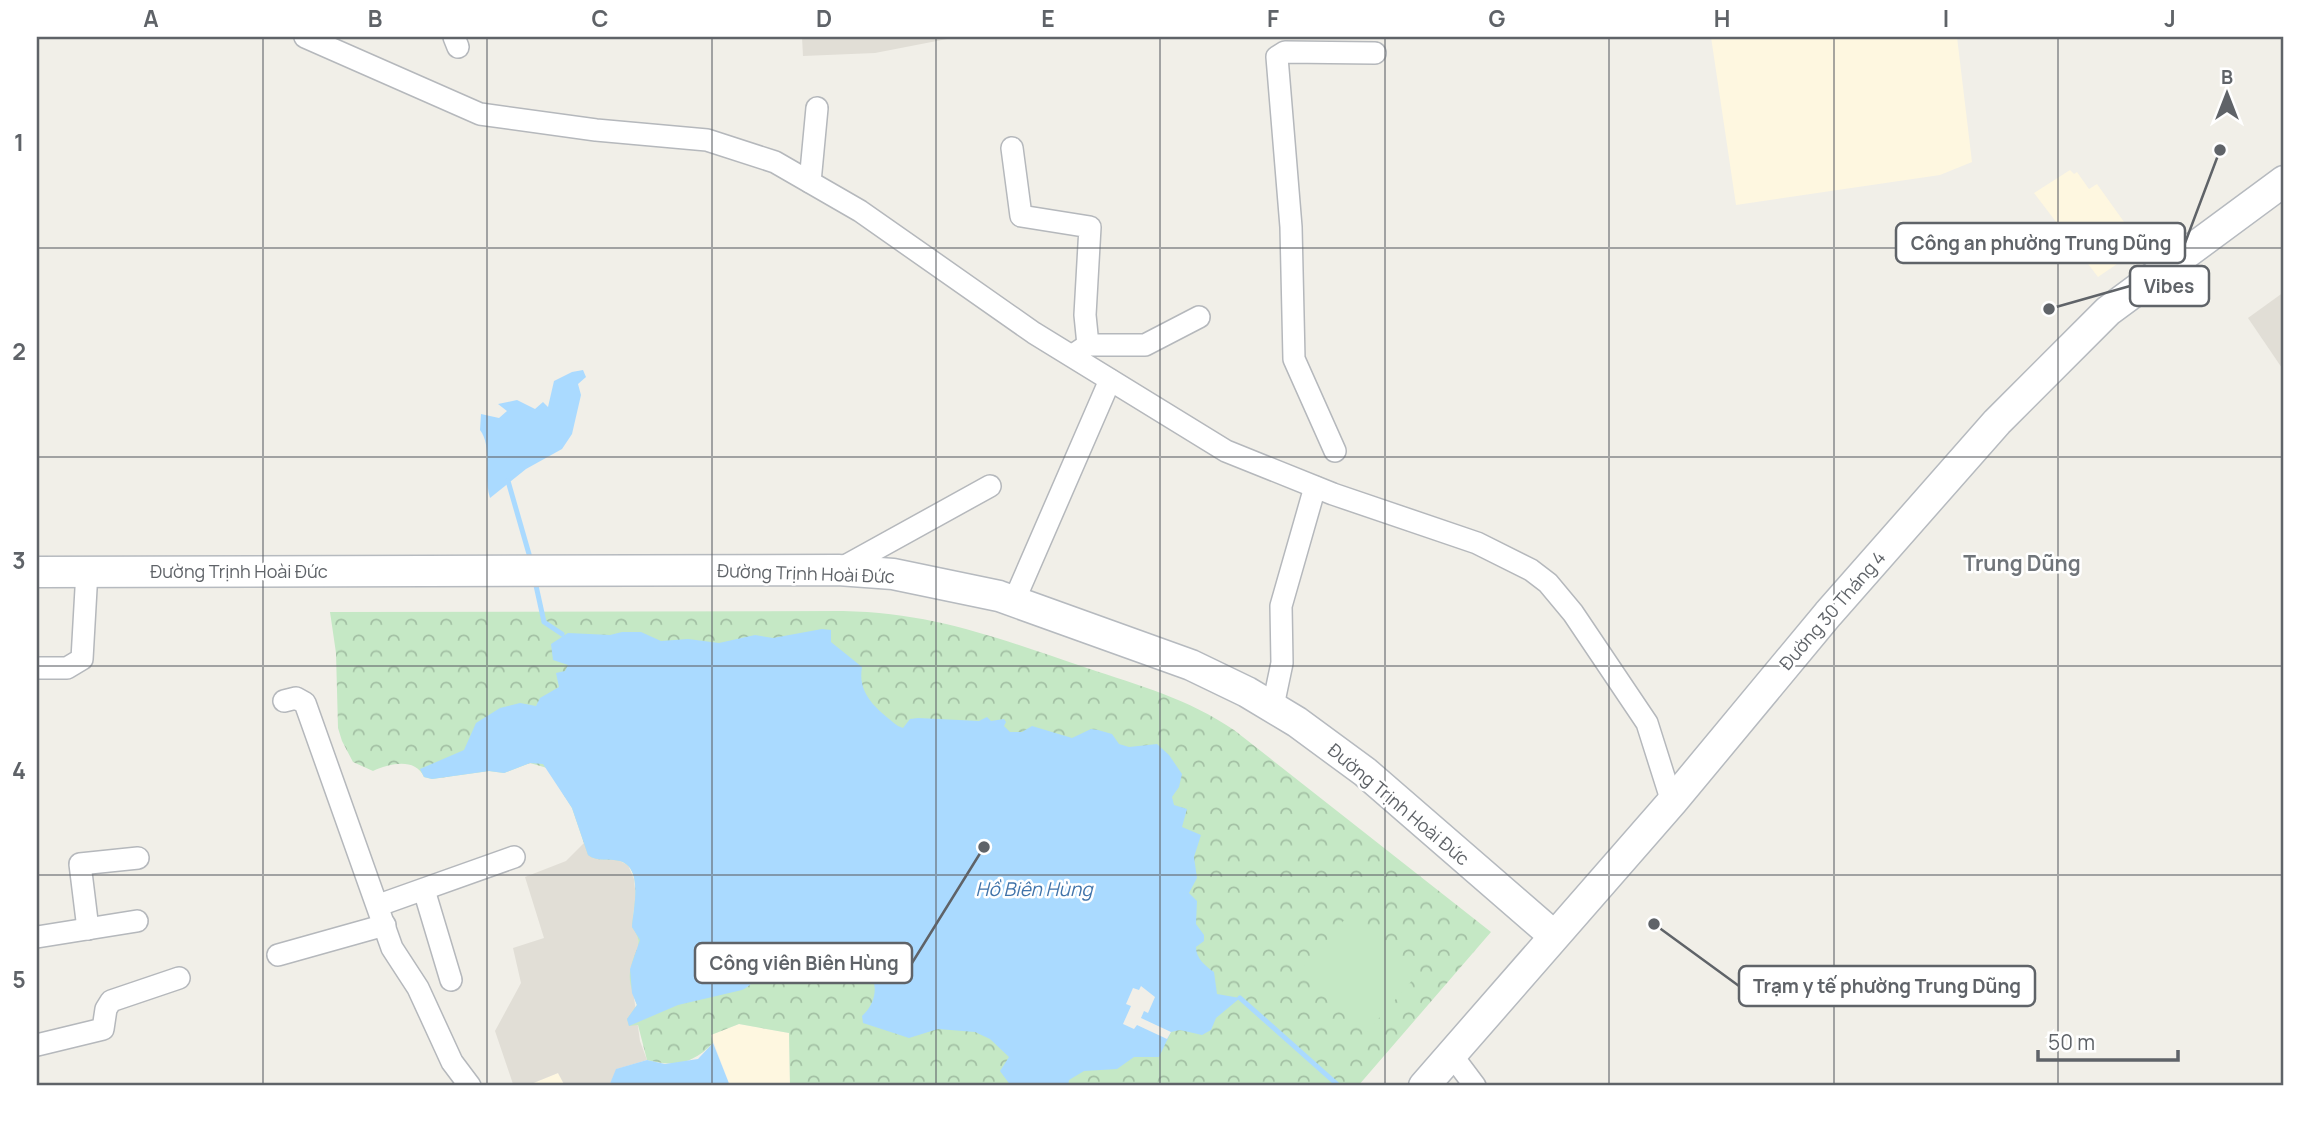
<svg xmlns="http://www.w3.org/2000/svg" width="2321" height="1123" viewBox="0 0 2321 1123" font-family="Manrope,sans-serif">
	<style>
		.commercial { fill: #fef7e0 }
		.education { fill: #e1ded6 }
		.park { fill: url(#park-crowns) }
		.pitch { fill: #c5e8c5 }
		.water { fill: #aadaff }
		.pier { fill: #f1efe8 }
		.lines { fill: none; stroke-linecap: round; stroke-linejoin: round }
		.stream { stroke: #aadaff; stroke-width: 5 }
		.street-casing { stroke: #b5b8bc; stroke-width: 24 }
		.secondary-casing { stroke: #b6babf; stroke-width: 33 }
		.street { stroke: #fff; stroke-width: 21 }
		.secondary { stroke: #fff; stroke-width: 30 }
		.grid { fill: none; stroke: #5f6368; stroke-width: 2; stroke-opacity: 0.55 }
		.labels { text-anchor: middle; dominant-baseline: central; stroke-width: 5; stroke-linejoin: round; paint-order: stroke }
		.street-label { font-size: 18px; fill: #5f6368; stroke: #fff }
		.water-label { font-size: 19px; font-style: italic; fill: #4174aa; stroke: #fff }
		.quarter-label { font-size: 21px; font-weight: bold; fill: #70757a; stroke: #fff }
		.leader { fill: none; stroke: #5f6368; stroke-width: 2.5 }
		.callout-dot { fill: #5f6368; stroke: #fff; stroke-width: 2.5 }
		.callout { fill: #fff; stroke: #5f6368; stroke-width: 2.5 }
		.callout-label { font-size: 19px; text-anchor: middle; font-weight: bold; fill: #5f6368 }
		.neatline { fill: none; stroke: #5f6368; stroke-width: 2.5 }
		.grid-label { font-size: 23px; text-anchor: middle; font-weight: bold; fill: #5f6368 }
	</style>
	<defs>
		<pattern id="park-crowns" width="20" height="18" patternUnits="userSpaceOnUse" patternTransform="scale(1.75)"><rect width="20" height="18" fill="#c5e8c5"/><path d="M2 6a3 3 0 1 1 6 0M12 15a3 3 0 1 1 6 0" fill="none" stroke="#a3c0a4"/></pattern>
	</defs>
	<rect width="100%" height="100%" fill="#f1efe8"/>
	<!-- commercial -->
	<g class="commercial">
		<polygon points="1711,37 1957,37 1972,162 1940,175 1736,205"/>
		<polygon points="2070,170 2074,174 2077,172 2089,189 2097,184 2142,247 2098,277 2034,193"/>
		<polygon points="739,1024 789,1033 790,1086 730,1086 711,1035"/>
		<polygon points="558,1073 565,1086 526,1086"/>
	</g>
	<!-- education -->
	<g class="education">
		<polygon points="802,37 947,37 947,39 875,53 803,56"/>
		<polygon points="2284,292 2284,371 2248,318"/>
		<polygon points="584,843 628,865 634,879 636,900 633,914 640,948 630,969 640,1041 647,1060 617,1069 609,1086 565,1086 558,1073 526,1086 513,1084 495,1031 521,983 513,948 544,938 525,877 566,861"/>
	</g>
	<!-- park -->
	<path class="park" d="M 843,611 C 936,613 1000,639 1087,668 C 1138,685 1189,699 1234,730 L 1491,932 L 1358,1086 L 790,1086 L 789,1033 L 739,1024 L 711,1035 L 713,1043 C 693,1064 675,1067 647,1060 L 638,1025 L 629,1026 L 627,1019 L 637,1005 C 633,993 627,980 631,967 C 635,948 645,945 632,927 C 633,909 644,868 620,861 C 609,858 597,862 588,855 L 572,808 L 547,768 L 530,763 L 504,773 L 489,771 L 432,779 L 424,777 C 415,757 389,764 373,771 L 353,762 L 342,741 L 338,728 L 336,653 L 330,612 Z"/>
	<!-- pitch -->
	<polygon class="pitch" points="1346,918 1415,977 1367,1032 1298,973"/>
	<!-- water -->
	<g class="water">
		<path d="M 583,370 L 586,377 L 578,384 L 581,395 L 572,434 L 562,449 L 526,469 L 490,498 C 483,477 493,447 480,430 L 481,414 L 499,418 L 507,411 L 498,404 L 517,400 L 535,409 L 543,402 L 548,407 L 554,381 L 572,372 Z"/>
		<path d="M 822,629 L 831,630 L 831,642 L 862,667 C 857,695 878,710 898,726 L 903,728 L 910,719 L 918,718 L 979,721 L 987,717 L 991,721 L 1004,719 L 1006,722 L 1004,726 L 1010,732 L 1022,732 L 1032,726 L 1072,738 L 1091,729 L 1098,730 L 1112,734 L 1119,744 L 1129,747 L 1157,744 L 1169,755 L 1182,774 L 1179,787 L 1172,797 L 1174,805 L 1187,809 L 1182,827 L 1201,835 L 1194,857 L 1197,878 L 1189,893 L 1197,901 L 1196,924 L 1204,935 L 1204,941 L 1196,947 C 1196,958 1205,966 1214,972 L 1217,994 L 1240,998 L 1216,1018 L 1211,1030 L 1202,1035 L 1180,1030 L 1171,1032 L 1159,1057 L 1134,1057 L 1117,1069 L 1084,1071 L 1069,1080 L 1068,1086 L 1011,1086 L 1000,1071 L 1009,1057 L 990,1039 L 975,1032 L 938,1029 L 909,1038 L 863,1023 L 862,1016 C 877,1004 882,975 859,968 C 850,965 841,971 832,972 C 813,973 796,961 777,965 C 761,969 756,983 742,990 L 678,1005 L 629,1026 L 627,1019 L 637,1005 L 632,993 L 630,969 L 640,940 L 632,927 C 633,909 644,868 620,861 C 609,858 597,862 588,855 L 572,808 L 543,764 L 530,763 L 504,773 L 489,771 L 432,779 L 424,777 L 420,769 L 464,750 L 476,723 L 500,708 L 520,703 L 536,706 L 540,698 L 559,687 L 556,673 L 565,671 L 568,665 L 553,660 L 551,644 L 568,633 L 610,635 L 622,632 L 641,632 L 661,641 L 688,639 L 719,643 L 755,635 L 773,638 Z"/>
		<polygon points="713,1043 730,1086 609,1086 616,1069 647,1060 665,1064 698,1059"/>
	</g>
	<!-- pier -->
	<polygon class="pier" points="1141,986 1155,997 1148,1013 1144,1011 1141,1018 1171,1032 1167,1039 1137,1025 1134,1029 1123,1024 1131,1006 1126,1004 1133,988 1139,990"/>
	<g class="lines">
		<!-- stream -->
		<g class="stream">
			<polyline points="508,481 531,561"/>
			<polyline points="535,581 544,622 562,634"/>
			<polyline points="1240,998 1339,1086"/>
		</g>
		<!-- street casing -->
		<g class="street-casing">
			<g id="street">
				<polyline points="305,37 480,114 596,130 707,140 775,162 860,211 1034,333 1226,451 1333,494 1477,543 1531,570 1548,583 1573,613 1647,723 1672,802"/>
				<polyline points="454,37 458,47"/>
				<polyline points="1012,148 1021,216 1090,227 1085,315 1088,345"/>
				<polyline points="810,182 817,108"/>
				<polyline points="1076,353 1088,345 1145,345 1199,317"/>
				<polyline points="1335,451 1294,359 1291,227 1277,57 1285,52 1375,53"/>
				<polyline points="838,570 990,486"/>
				<polyline points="1014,601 1110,380"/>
				<polyline points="37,668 67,668 82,659 87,571"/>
				<polyline points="284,701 296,698 305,703 392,948 418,988 452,1062 470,1086"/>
				<polyline points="1273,706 1282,663 1281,606 1315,487"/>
				<polyline points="424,890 451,980"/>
				<polyline points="379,905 514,857"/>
				<polyline points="88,929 80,864 138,858"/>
				<polyline points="37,937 137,921"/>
				<polyline points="278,955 385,925"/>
				<polyline points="37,1045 103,1029 106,1009 111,1001 179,978"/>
				<polyline points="1451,1054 1475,1086"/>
			</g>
		</g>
		<!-- secondary casing -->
		<g class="secondary-casing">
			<g id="secondary">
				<polyline points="37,572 838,570 893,574 999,596 1191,665 1247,692 1297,722 1365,772 1553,935"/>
				<polyline points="1424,1086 1672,802 1828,614 1997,422 2108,311 2284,181"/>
			</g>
		</g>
		<!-- street -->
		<use href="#street" class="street"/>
		<!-- secondary -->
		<use href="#secondary" class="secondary"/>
	</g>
	<!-- grid -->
	<path class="grid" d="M 263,37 L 263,1086M 487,37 L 487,1086M 712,37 L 712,1086M 936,37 L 936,1086M 1160,37 L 1160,1086M 1385,37 L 1385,1086M 1609,37 L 1609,1086M 1834,37 L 1834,1086M 2058,37 L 2058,1086M 37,248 L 2284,248M 37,457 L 2284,457M 37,666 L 2284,666M 37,875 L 2284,875"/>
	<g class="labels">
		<!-- street labels -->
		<g class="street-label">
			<text x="239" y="571">Đường Trịnh Hoài Đức</text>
			<text transform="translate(806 573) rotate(2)">Đường Trịnh Hoài Đức</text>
			<text transform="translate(1832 610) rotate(-49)">Đường 30 Tháng 4</text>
			<text transform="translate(1399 804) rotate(40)">Đường Trịnh Hoài Đức</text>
		</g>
		<!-- water labels -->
		<g class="water-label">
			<text x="1034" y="889">Hồ Biên Hùng</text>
		</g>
		<!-- quarter labels -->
		<g class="quarter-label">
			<text x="2022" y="563">Trung Dũng</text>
		</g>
	</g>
	<!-- callouts -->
	<path class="leader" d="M2220 150L2185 243M2049 309L2130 286M984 847L912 963M1654 924L1739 986"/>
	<g class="callout-dot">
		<circle cx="2220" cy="150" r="7"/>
		<circle cx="2049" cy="309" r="7"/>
		<circle cx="984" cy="847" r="7"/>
		<circle cx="1654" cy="924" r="7"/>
	</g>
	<g class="callout">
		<rect x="1896" y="223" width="289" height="40" rx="7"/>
		<rect x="2130" y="266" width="79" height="40" rx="7"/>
		<rect x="695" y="943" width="217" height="40" rx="7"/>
		<rect x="1739" y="966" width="296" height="40" rx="7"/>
	</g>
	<g class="callout-label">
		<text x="2041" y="250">Công an phường Trung Dũng</text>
		<text x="2169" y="293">Vibes</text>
		<text x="804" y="970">Công viên Biên Hùng</text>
		<text x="1887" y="993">Trạm y tế phường Trung Dũng</text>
	</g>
	<!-- border -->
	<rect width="2321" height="1123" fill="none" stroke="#ffffff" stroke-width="77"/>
	<!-- north arrow -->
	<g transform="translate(2227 94)" stroke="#ffffff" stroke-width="5" paint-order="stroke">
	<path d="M0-5L12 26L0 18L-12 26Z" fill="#5f6368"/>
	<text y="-10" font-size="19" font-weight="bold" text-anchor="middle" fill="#5f6368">B</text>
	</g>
	<!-- scale -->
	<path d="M2038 1050v10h140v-10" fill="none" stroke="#5f6368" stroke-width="3.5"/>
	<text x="2048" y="1050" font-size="21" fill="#5f6368" stroke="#ffffff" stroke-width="5" paint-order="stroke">50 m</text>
	<rect x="38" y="38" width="2244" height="1046" class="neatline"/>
	<g class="grid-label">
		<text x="151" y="27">A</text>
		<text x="375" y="27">B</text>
		<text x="600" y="27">C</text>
		<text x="824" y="27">D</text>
		<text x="1048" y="27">E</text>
		<text x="1273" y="27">F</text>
		<text x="1497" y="27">G</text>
		<text x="1722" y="27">H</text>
		<text x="1946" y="27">I</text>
		<text x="2170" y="27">J</text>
		<text x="19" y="151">1</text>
		<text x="19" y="360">2</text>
		<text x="19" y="569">3</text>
		<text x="19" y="779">4</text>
		<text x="19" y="988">5</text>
	</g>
</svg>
